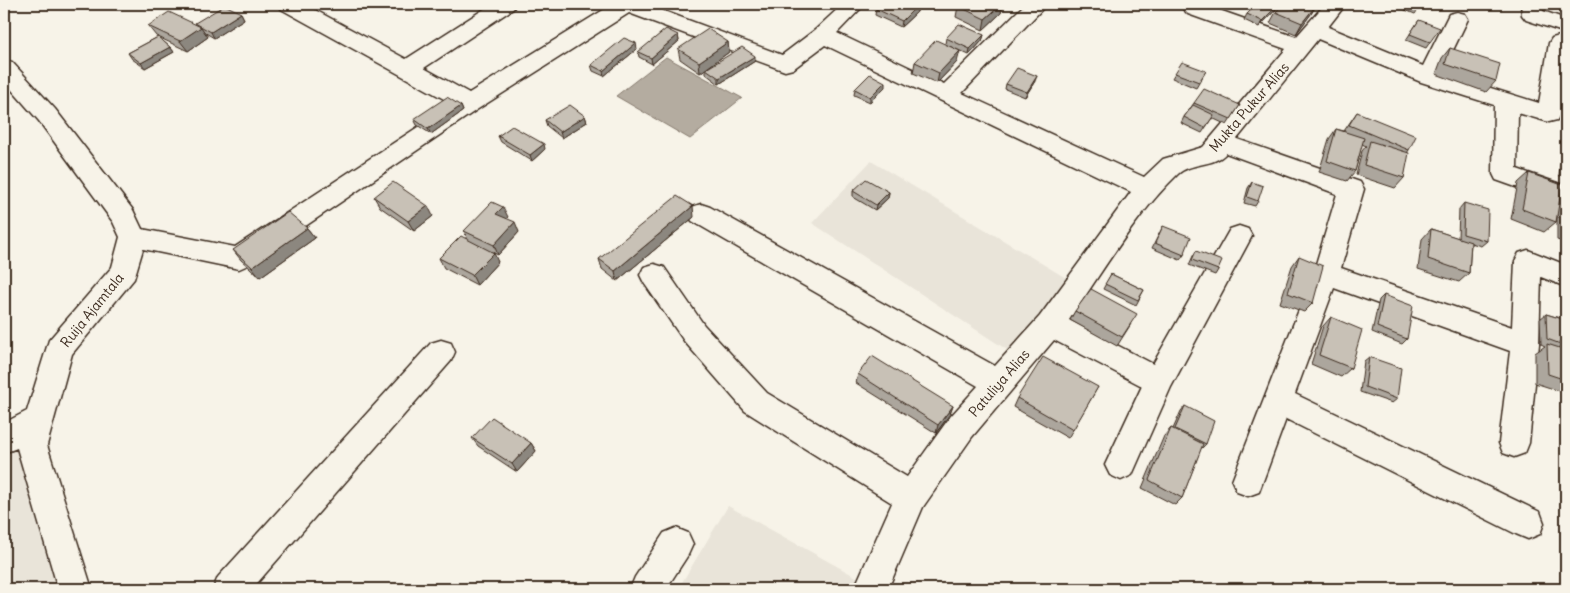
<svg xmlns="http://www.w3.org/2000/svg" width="1570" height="593" viewBox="0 0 1570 593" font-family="Delius,sans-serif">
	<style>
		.built { fill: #e9e4d9 }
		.water { fill: #b4aca0; stroke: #84786c }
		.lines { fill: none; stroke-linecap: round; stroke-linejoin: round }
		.minor-casing { stroke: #3b2a1e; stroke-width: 3 }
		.minor { fill: #f7f3e8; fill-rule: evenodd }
		.wall { fill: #aca69d; stroke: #3b2a1e }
		.shaded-wall { fill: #8c877f; stroke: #3b2a1e }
		.building { fill: #c8c1b6; stroke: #3b2a1e }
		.labels { text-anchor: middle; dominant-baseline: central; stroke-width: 4.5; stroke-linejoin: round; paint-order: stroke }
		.street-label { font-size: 14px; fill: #3b2a1e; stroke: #f7f3e8 }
	</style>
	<rect width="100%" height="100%" fill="#f7f3e8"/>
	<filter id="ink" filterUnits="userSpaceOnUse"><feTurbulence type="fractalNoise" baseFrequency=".02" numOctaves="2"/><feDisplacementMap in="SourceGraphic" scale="10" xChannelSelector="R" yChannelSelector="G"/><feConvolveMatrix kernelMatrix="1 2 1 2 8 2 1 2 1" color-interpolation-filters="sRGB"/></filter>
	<g filter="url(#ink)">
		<!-- built -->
		<g class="built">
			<polygon points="871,161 1071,281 1015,355 812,223"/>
			<polygon points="19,437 69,589 4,589 4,446"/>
			<polygon points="728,506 860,579 855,589 678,589"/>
		</g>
		<!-- water -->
		<polygon class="water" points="666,57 742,98 690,139 616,96"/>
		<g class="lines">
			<!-- minor casing -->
			<g class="minor-casing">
				<g id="minor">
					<path d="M 278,4 L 304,4 L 406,59 L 492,4 L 516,4 L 513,9 L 424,68 L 469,93 L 613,4 L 645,4 L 782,55 L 815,30 L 843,4 L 865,4 L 837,33 L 944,84 L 1025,4 L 1047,4 L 962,93 L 1144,177 L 1163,159 L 1203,147 L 1286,49 L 1188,14 L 1178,4 L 1202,4 L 1296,37 L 1325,4 L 1346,4 L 1328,27 L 1423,66 L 1449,14 L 1457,12 L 1465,14 L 1468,19 L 1442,73 L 1539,103 L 1549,43 L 1552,38 L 1560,36 L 1566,38 C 1566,61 1569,100 1557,120 L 1549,122 L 1518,113 L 1517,169 L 1566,186 L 1566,205 L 1496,180 L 1493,174 L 1494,105 L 1421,82 L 1318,39 L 1237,139 L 1360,182 L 1364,189 L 1341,268 L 1512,327 L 1515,261 L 1519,253 L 1528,250 L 1566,265 L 1566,287 L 1541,277 L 1539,344 L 1529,443 L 1525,453 L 1514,457 L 1503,453 L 1499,443 L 1510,351 L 1334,288 L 1295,394 L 1540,512 L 1544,523 L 1540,534 L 1528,539 L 1516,534 L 1286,419 L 1259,492 L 1248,496 L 1237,492 L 1232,481 L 1313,274 L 1337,194 L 1226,153 C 1214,167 1191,162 1178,174 C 1135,215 1103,271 1069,320 L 1153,364 L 1230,229 L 1239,226 L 1248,229 L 1252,236 L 1171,387 L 1132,475 L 1121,480 L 1110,475 L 1105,465 L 1142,386 L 1054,340 L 972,437 L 923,507 L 888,589 L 854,589 L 892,503 L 745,411 L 684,341 L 644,283 L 640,275 L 644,267 L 654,264 L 664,267 L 704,325 L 767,393 L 907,477 L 950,417 L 978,386 L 692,221 L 688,214 L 692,207 L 701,204 L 710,207 L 995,366 L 1040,316 L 1131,192 L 825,45 L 793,69 L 785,71 L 629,13 L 478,109 L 248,265 L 239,269 L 143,249 L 134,279 L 72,354 L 47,445 L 92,589 L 58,589 L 17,448 L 4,453 L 4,423 L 27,411 L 49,340 L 112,267 L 120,237 L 113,222 L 39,121 L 4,81 L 4,60 L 12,62 L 55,109 L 133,210 L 142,229 L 235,247 L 453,104 L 281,9 Z"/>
					<polygon points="1521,4 1541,4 1543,11 1566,19 1566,33 1526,20 1522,15"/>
					<polygon points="441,340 451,343 455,352 451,361 252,589 213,589 218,577 431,343"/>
					<polygon points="676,528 688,533 693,544 688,555 666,589 630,589 635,577 664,533"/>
				</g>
			</g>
			<!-- minor -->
			<use href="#minor" class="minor"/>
		</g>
		<!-- wall -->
		<g class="wall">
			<polygon points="960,4 1003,4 1001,13 983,30 956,17 958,6"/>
			<polygon points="1281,4 1259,27 1244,20 1247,14"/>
			<polygon points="1317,4 1311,14 1296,34 1270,23 1276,12"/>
			<polygon points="1390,4 1422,4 1415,14"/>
			<polygon points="917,6 917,12 901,27 875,15 876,9"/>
			<polygon points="241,13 244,19 214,38 204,32 208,37 188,51 158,37 170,47 174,52 145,68 132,59 128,53 158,37 156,36 148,26 196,25"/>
			<polygon points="1419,20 1430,42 1426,48 1406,40"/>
			<polygon points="678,35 679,41 652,64 639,57 638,52"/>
			<polygon points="984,35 982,41 969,55 945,44 946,38"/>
			<polygon points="728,42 729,52 700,73 680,59 678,49"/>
			<polygon points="1450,48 1496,81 1486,92 1436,74 1442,58"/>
			<polygon points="637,49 604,76 593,71 591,65"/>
			<polygon points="755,61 719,84 706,74 706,69"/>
			<polygon points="915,62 957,62 937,83 913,73"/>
			<polygon points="1206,71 1196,88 1172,78 1175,73"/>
			<polygon points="1035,81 1025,97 1005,89 1006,84"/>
			<polygon points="885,87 870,102 854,95 855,89"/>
			<polygon points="1566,92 1566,122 1562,121"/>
			<polygon points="1194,103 1240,105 1227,125 1212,118 1202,133 1181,123 1184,117"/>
			<polygon points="461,106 463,111 431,134 417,125 414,119"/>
			<polygon points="1357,112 1409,150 1407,153 1404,178 1395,188 1356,175 1362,151 1366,146 1362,144 1355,171 1347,181 1319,172 1329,139 1336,129 1344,131"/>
			<polygon points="585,116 587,122 562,138 547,126 545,120"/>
			<polygon points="498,136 545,149 532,161 501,142"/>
			<polygon points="1566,143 1566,178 1559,175 1562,148"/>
			<polygon points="1529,173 1560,197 1566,191 1566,243 1557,240 1557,214 1556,222 1544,232 1511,219 1518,183"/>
			<polygon points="1252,182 1258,201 1255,206 1244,203 1248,188"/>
			<polygon points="853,191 889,192 888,198 875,210 853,197"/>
			<polygon points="374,197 433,216 414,231 380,207"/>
			<polygon points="1464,203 1487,241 1481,246 1471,243 1469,273 1459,282 1418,269 1422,239 1431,229 1458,238 1459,209"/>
			<polygon points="508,217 506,218 519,232 498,255 490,251 498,262 477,285 444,268 439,258 468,240 464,231"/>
			<polygon points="694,217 617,281 602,269 599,259"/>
			<polygon points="1163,226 1184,255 1180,260 1152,248"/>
			<polygon points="307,228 315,238 260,277 241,260 233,250"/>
			<polygon points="1196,251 1218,270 1215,275 1189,265 1193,256"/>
			<polygon points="1299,256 1313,303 1304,312 1280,303 1292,266"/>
			<polygon points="1111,274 1144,290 1136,305 1103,289"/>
			<polygon points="1384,295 1407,339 1402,344 1372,332 1379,300"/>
			<polygon points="1075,311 1131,324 1117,346 1070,320"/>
			<polygon points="1546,314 1566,320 1566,393 1535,383 1535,353 1545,346 1541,344 1540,319"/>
			<polygon points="1331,317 1351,368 1341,377 1311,364 1323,326"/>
			<polygon points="1369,357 1397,399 1392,403 1360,392 1364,361"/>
			<polygon points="858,374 953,406 950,414 936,433 856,383"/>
			<polygon points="1098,387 1068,438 1013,407 1017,398"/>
			<polygon points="1185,406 1206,444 1202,448 1201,448 1182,498 1175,505 1142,488 1164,436 1171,428 1173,429 1181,411"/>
			<polygon points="472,438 531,443 536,451 517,472 478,446"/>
		</g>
		<!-- shaded-wall -->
		<g class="shaded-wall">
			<polygon points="1002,4 1003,4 1001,13 983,30 985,19"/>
			<polygon points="1279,4 1281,4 1259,27 1262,21"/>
			<polygon points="1317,4 1311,14 1296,34 1302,23"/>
			<polygon points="917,6 917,12 901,27 902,21"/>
			<polygon points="241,13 244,19 214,38 211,32"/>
			<polygon points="201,27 208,37 188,51 180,41"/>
			<polygon points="678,35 679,41 652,64 651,58"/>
			<polygon points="984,35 982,41 969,55 970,49"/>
			<polygon points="728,42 729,52 700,73 699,62"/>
			<polygon points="636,43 637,49 604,76 603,71"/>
			<polygon points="170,47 174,52 145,68 141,63"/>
			<polygon points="960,51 957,62 937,83 939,73"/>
			<polygon points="755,56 755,61 719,84 719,78"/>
			<polygon points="1037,76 1035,81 1025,97 1027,92"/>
			<polygon points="885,82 885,87 870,102 870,97"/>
			<polygon points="5,95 10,101 4,104 4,96"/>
			<polygon points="461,106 463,111 431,134 428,129"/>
			<polygon points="585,116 587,122 562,138 560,132"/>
			<polygon points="4,143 10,149 4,153"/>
			<polygon points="544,144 545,149 532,161 530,155"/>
			<polygon points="889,192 888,198 875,210 876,205"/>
			<polygon points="428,206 433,216 414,231 408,221"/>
			<polygon points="693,206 694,217 617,281 615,271"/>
			<polygon points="503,207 508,217 501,224 496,214"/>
			<polygon points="515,222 519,232 498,255 494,245"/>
			<polygon points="307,228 315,238 260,277 252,267"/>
			<polygon points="494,253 498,262 477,285 472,275"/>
			<polygon points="953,406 950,414 936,433 938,425"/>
			<polygon points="531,443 536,451 517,472 512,464"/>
		</g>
		<!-- building -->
		<g class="building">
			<polygon points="881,4 913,4 917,6 902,21 876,9"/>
			<polygon points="960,4 1002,4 985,19 958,6"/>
			<polygon points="1257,4 1279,4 1262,21 1247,14"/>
			<polygon points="1283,4 1317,4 1302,23 1276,12"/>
			<polygon points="225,5 241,13 211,32 195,23"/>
			<polygon points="169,12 201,27 180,41 148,26"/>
			<polygon points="1419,20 1440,28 1430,42 1410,34"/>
			<polygon points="959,24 984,35 970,49 946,38"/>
			<polygon points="666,29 678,35 651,58 638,52"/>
			<polygon points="708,29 728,42 699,62 678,49"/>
			<polygon points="158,37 170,47 141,63 128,53"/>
			<polygon points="624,38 636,43 603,71 591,65"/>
			<polygon points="936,40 960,51 939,73 915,62"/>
			<polygon points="742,47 755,56 719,78 706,69"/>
			<polygon points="1450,48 1500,64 1496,81 1445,64"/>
			<polygon points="1182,62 1206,71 1199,82 1175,73"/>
			<polygon points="1017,68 1037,76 1027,92 1006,84"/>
			<polygon points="870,74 885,82 870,97 855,89"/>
			<polygon points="1204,89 1240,105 1231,119 1194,103"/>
			<polygon points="447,97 461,106 428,129 414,119"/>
			<polygon points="570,105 585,116 560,132 545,120"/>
			<polygon points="1193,105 1214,115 1205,128 1184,117"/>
			<polygon points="1357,112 1416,136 1409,150 1349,125"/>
			<polygon points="512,126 544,144 530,155 498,136"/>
			<polygon points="1336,129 1364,138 1355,171 1327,161"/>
			<polygon points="1370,141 1409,153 1404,178 1364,165"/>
			<polygon points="1529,173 1562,185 1556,222 1522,209"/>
			<polygon points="866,179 889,192 876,205 853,191"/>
			<polygon points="393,182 428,206 408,221 374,197"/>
			<polygon points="1252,182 1263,186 1258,201 1247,197"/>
			<polygon points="677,196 693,206 615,271 599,259"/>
			<polygon points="492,202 503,207 496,214 515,222 494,245 464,231"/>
			<polygon points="1464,203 1488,210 1487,241 1463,234"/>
			<polygon points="288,212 307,228 252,267 233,250"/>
			<polygon points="1163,226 1191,237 1184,255 1155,243"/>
			<polygon points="1431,229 1471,242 1469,273 1428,259"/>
			<polygon points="461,236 494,253 472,275 439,258"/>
			<polygon points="1196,251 1222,261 1218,270 1192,260"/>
			<polygon points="1299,256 1323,266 1313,303 1288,293"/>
			<polygon points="1111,274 1144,290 1138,300 1105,284"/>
			<polygon points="1091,289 1137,314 1122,337 1075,311"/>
			<polygon points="1384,295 1413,306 1407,339 1377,327"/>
			<polygon points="1546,314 1566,320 1566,346 1547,339"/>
			<polygon points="1331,317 1362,330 1351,368 1319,355"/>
			<polygon points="1547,344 1566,350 1566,380 1548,374"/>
			<polygon points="872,356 953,406 938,425 858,374"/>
			<polygon points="1043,357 1098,387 1073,430 1017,398"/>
			<polygon points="1369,357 1401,368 1397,399 1365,387"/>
			<polygon points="1185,406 1214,421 1206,444 1175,429"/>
			<polygon points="492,417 531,443 512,464 472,438"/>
			<polygon points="1171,428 1203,444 1182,498 1149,480"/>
		</g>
	</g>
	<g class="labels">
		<!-- street labels -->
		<g class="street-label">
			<text transform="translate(1249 107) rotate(-49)">Mukta Pukur Alias</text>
			<text transform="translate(92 310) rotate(-51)">Ruija Ajamtala</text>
			<text transform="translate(999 383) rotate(-49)">Patuliya Alias</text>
		</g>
	</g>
	<!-- margin -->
	<rect width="1570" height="593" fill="none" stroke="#f7f3e8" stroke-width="20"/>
	<rect x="10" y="10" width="1550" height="573" fill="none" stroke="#3b2a1e" stroke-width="2" filter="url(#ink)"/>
</svg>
